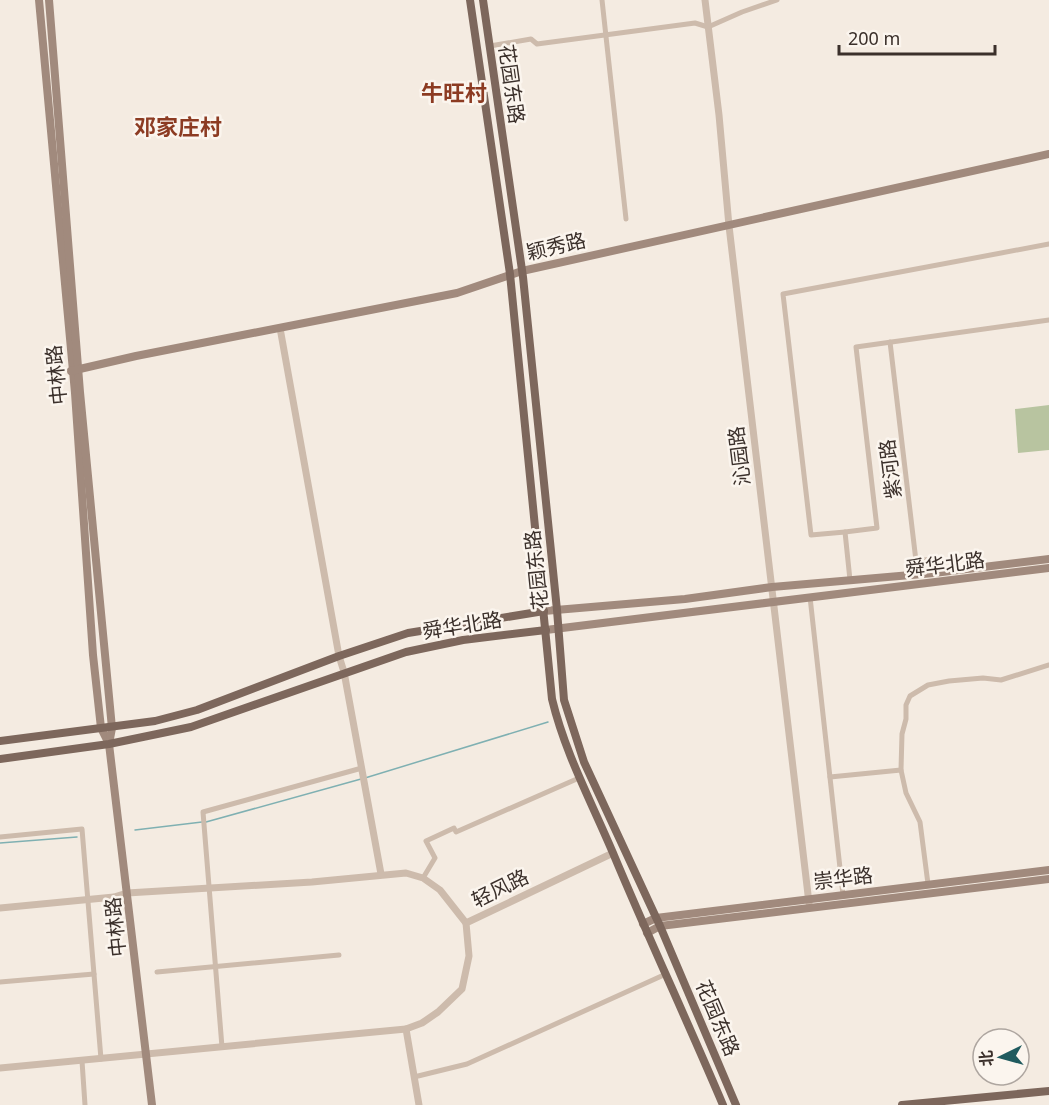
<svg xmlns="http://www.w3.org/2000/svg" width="1049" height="1105" viewBox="0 0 1049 1105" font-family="'Noto Sans','Noto Sans SC',sans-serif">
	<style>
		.green { fill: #b8c4a0 }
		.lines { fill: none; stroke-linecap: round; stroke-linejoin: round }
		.stream { stroke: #7fb0b2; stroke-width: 1.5 }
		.minor { stroke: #cdbbac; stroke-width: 5 }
		.tertiary { stroke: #cdbbac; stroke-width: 7 }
		.secondary { stroke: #a18a7d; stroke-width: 8 }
		.primary { stroke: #7d675c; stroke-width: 8 }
		.labels { text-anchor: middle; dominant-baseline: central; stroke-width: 5; stroke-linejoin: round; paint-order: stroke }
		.street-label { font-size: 20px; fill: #3b302b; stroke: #fbf5ee }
		.quarter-label { font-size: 22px; font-weight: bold; fill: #8c3b22; stroke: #fbf5ee }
	</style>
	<rect width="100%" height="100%" fill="#f4ebe1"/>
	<!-- green -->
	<polygon class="green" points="1049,405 1049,450 1018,453 1015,409"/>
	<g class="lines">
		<!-- stream -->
		<g class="stream">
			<polyline points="365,778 548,722"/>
			<polyline points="206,822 361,779"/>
			<polyline points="135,830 202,822"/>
			<polyline points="0,843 77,837"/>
		</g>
		<!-- minor -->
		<g class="minor">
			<polyline points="602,0 626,219"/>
			<polyline points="490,46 531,39 537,44 695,23 708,27 742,12 777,0"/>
			<polyline points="890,342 916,561 933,559 934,573"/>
			<polyline points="845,532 811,535 783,294 1049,244"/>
			<polyline points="850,580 845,532 877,528 856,347 1049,320"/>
			<polyline points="810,597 843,895"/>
			<polyline points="830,777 901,770"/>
			<polyline points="0,837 82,829 101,1059"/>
			<polyline points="423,878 435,858 426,841 454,828 456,832 579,778"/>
			<polyline points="928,884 920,822 906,793 901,770 902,734 906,719 906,705 910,696 928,685 949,681 983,678 1001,680 1049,665"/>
			<polyline points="157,972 339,955"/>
			<polyline points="0,982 94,974"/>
			<polyline points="222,1047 203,812 362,768"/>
			<polyline points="82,1061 85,1105"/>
			<polyline points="414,1077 467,1064 666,974"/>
		</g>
		<!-- tertiary -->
		<g class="tertiary">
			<polyline points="705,0 719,115 729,226 809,903"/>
			<polyline points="280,328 339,656 344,672 381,874"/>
			<polyline points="0,908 114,897 127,893 312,882 406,873 423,878 440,890 466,923"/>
			<polyline points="0,1068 406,1029"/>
			<polyline points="419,1105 406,1029 422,1023 438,1012 462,989 469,956 466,923 613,853"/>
		</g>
		<!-- secondary -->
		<g class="secondary">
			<polyline points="39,0 75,393 93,655 101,728 109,744"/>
			<polyline points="49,0 80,392 112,728 109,744 152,1105"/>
			<polyline points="71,371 136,356 457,293 522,271 1049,154"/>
			<polyline points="544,611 685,599 772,587 934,573 1049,559"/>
			<polyline points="546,630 1049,568"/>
			<polyline points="643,924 656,918 1049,870"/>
			<polyline points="647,933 660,926 1049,879"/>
		</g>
		<!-- primary -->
		<g class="primary">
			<path d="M 470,0 L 510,274 L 552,699 C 565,753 591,801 613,853 C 648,937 687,1020 723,1105"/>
			<polyline points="483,0 523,277 557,610 564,700 584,762 660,926 736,1105"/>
			<polyline points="0,741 155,721 197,710 339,656 408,633 544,611"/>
			<polyline points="0,759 109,744 191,727 406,652 463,640 546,630"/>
			<polyline points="902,1105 1049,1091"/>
		</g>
	</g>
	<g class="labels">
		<!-- street labels -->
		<g class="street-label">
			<text transform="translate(512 84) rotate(82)">花园东路</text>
			<text transform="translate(556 246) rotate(-13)">颖秀路</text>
			<text transform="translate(56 375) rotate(-96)">中林路</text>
			<text transform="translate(739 456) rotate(-97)">沁园路</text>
			<text transform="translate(890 469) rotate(-97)">紫河路</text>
			<text transform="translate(945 564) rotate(-7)">舜华北路</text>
			<text transform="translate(536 570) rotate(-96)">花园东路</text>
			<text transform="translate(462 625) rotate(-9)">舜华北路</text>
			<text transform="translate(843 878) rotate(-7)">崇华路</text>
			<text transform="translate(500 888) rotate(-26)">轻风路</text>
			<text transform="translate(115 927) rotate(-96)">中林路</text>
			<text transform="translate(718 1018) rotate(67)">花园东路</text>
		</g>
		<!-- quarter labels -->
		<g class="quarter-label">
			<text x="454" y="92">牛旺村</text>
			<text x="178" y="126">邓家庄村</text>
		</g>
	</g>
	<!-- north arrow -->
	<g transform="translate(1001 1057) rotate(265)"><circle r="28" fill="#fbf5ee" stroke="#aea6a0" stroke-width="1.5"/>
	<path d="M0-4.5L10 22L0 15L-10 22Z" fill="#1f5a5e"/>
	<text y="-9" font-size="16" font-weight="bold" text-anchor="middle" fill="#3b302b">北</text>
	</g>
	<!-- scale -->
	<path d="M839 45v9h156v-9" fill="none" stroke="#3b302b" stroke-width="3"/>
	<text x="848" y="45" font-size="18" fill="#3b302b" stroke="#fbf5ee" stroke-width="4.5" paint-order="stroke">200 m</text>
</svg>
